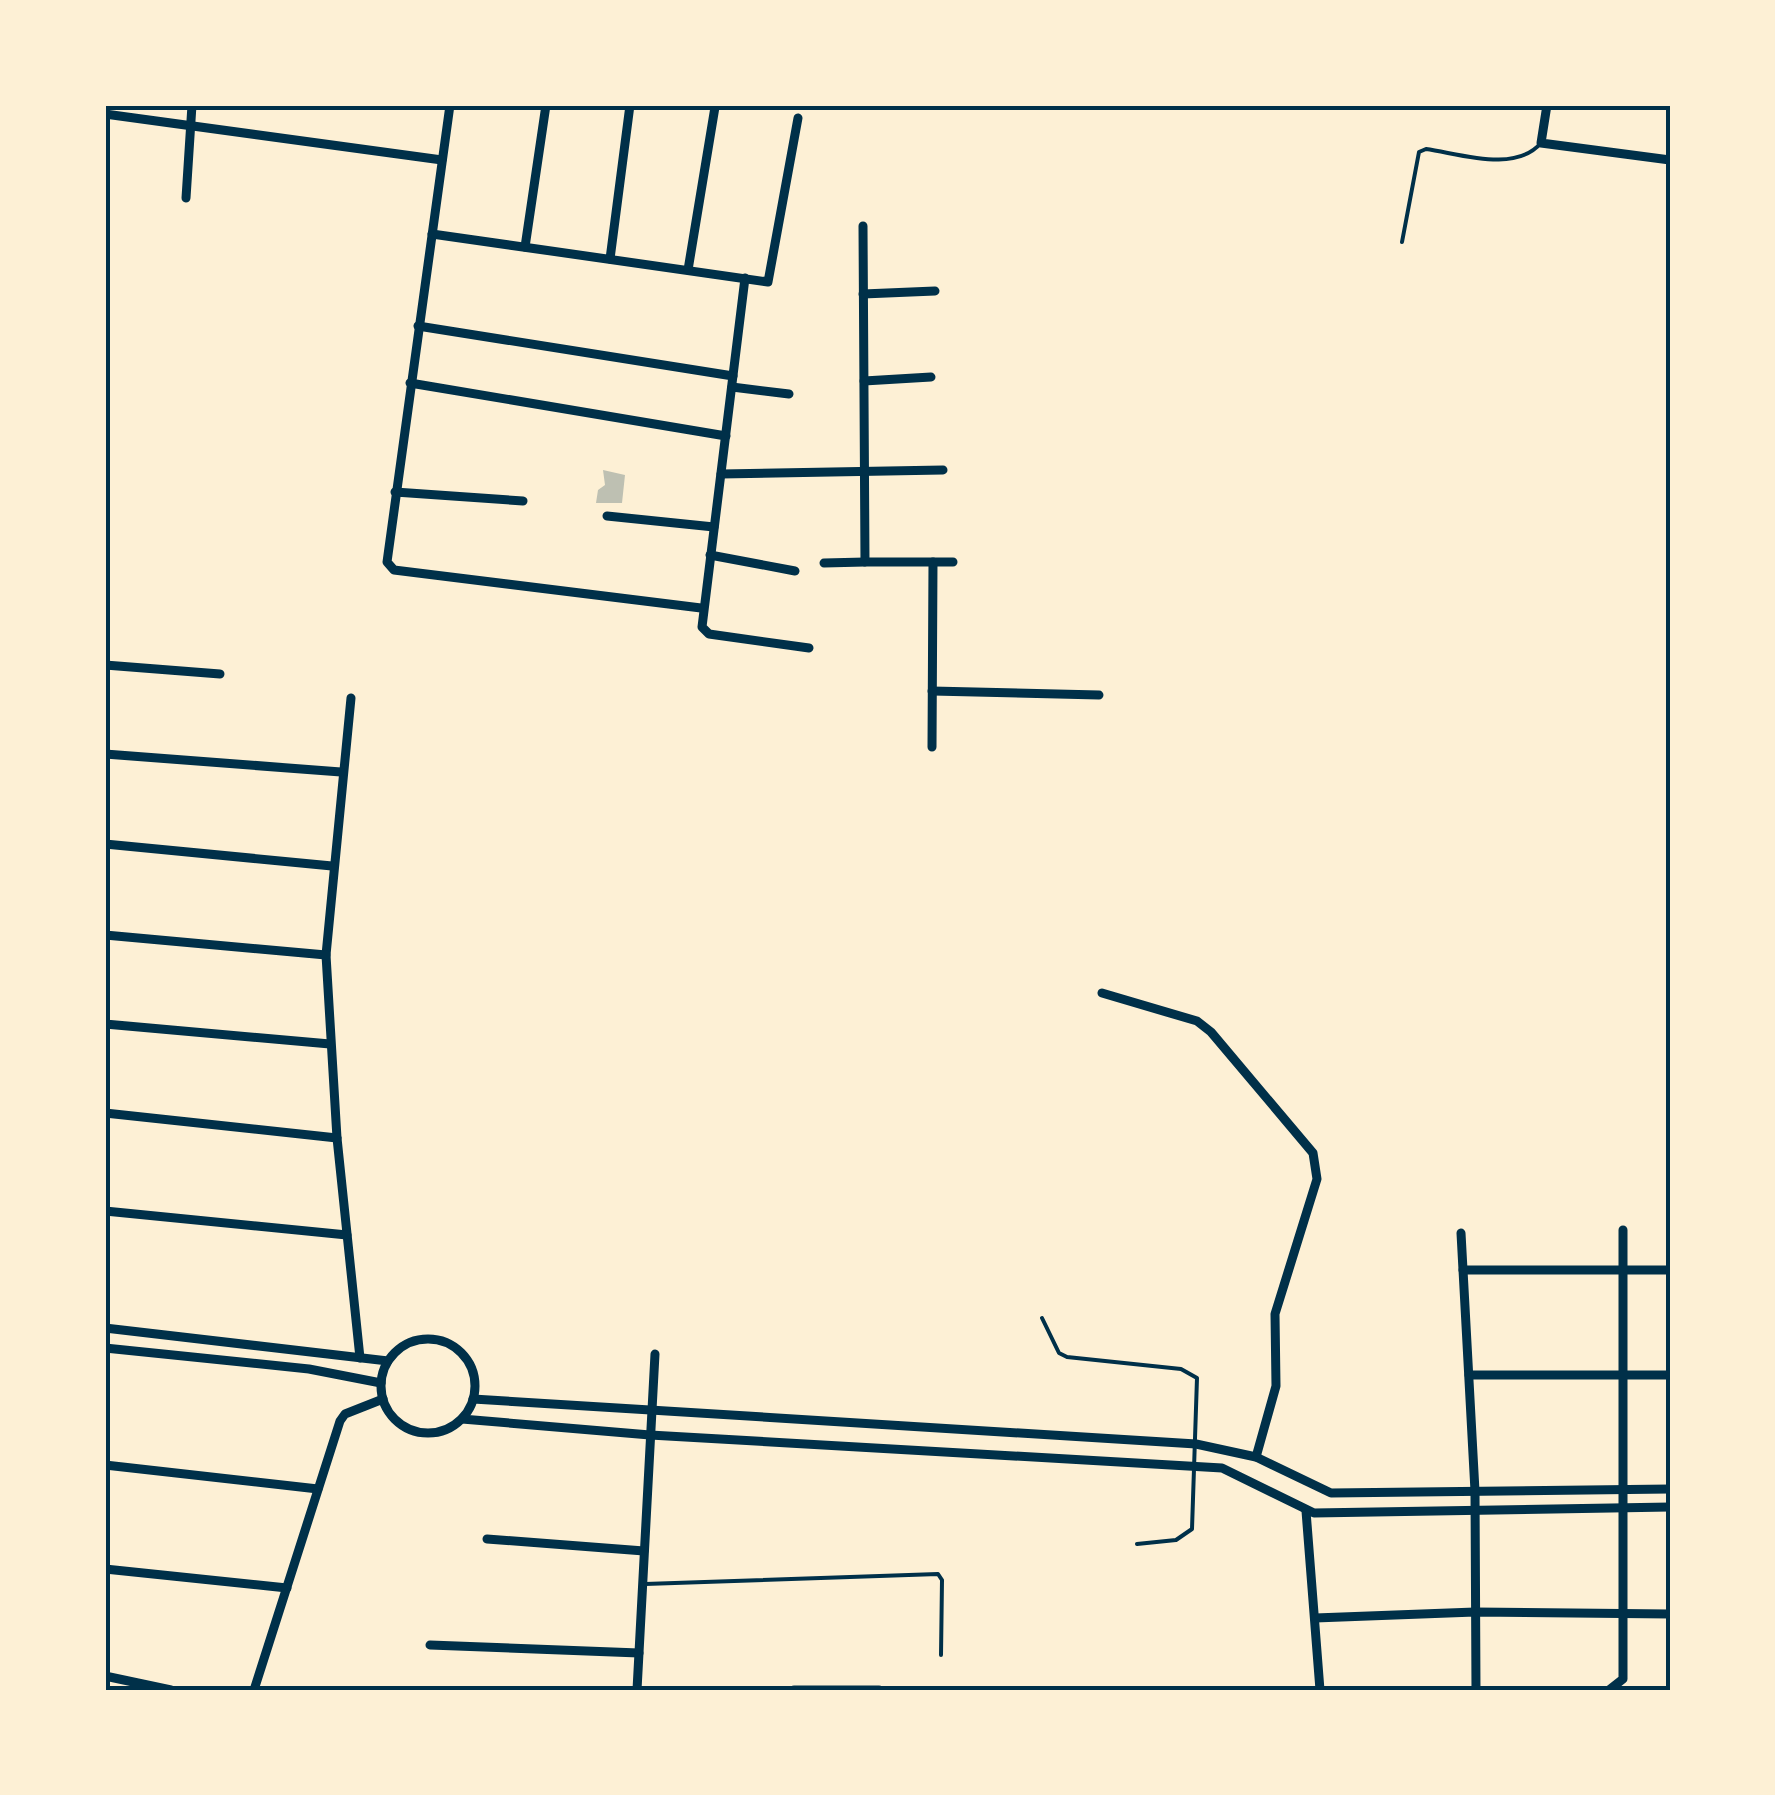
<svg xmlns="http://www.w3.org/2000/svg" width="1775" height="1795" viewBox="0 0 1775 1795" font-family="'Times New Roman',serif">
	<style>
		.building { fill: #bec0b2 }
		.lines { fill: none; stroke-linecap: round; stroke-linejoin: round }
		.service { stroke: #003049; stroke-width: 4 }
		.minor { stroke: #003049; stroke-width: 9 }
		.neatline { fill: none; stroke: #003049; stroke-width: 4 }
	</style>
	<rect width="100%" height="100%" fill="#fdf0d5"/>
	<!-- building -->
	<polygon class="building" points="603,470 625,475 622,503 596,503 598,490 605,485"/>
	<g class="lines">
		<!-- service -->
		<g class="service">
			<path d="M 1402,242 L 1419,152 L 1426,149 C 1461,154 1515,173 1541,143"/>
			<polyline points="1042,1318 1059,1353 1067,1357 1181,1369 1197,1378 1192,1529 1176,1540 1137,1544"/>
			<polyline points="645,1584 938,1574 942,1580 941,1655"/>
		</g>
		<!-- minor -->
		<g class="minor">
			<polyline points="450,105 387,562 394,570 701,608"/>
			<polyline points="1547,105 1541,143 1670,160"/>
			<polyline points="105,114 442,160"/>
			<polyline points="186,198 192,105"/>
			<polyline points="863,226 865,562 953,562"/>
			<polyline points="432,234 768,282 798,118"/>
			<polyline points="525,247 546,105"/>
			<polyline points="610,259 630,105"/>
			<polyline points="688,270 715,107"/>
			<polyline points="745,278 702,627 709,634 809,648"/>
			<polyline points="863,294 935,291"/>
			<polyline points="418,326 733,376"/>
			<polyline points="864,381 931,377"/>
			<polyline points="410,383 726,436"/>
			<polyline points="732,387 789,394"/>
			<polyline points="721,474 943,470"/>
			<polyline points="395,492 523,501"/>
			<polyline points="607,516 714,527"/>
			<polyline points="710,555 795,571"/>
			<polyline points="824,563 865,562"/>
			<polyline points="105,665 220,674"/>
			<polyline points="932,691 1099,695"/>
			<polyline points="351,698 326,955 337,1138 360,1358"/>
			<polyline points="932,747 933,562"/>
			<polyline points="105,754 341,772"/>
			<polyline points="105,844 332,866"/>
			<polyline points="105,935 326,955"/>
			<polyline points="1102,993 1197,1021 1211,1032 1313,1153 1317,1179 1275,1314 1276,1386 1256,1457"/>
			<polyline points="105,1024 330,1044"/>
			<polyline points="105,1113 337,1138"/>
			<polyline points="105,1211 347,1235"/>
			<polyline points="1461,1233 1475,1491 1476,1690"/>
			<polyline points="1463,1270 1670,1270"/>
			<polyline points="105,1328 388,1361"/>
			<circle cx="428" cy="1386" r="47"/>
			<polyline points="105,1348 309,1369 381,1383"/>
			<polyline points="1469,1375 1670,1375"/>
			<polyline points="473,1399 1196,1444 1256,1457 1331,1493 1670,1489"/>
			<polyline points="462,1419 650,1435 1222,1468 1314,1513 1670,1507"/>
			<polyline points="105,1465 318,1489"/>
			<polyline points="1306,1511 1320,1690"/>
			<polyline points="487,1539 644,1551"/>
			<polyline points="105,1569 287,1588"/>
			<polyline points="1315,1618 1475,1612 1670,1614"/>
			<polyline points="430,1645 639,1653"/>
			<polyline points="105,1676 171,1690"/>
			<polyline points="254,1690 340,1421 345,1414 383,1399"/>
			<polyline points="637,1690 655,1354"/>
			<polyline points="794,1690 879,1690"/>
			<polyline points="1609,1690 1623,1679 1623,1230"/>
		</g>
	</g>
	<!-- border -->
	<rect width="1775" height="1795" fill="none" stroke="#fdf0d5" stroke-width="215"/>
	<rect x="108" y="108" width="1560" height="1580" class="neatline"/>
</svg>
